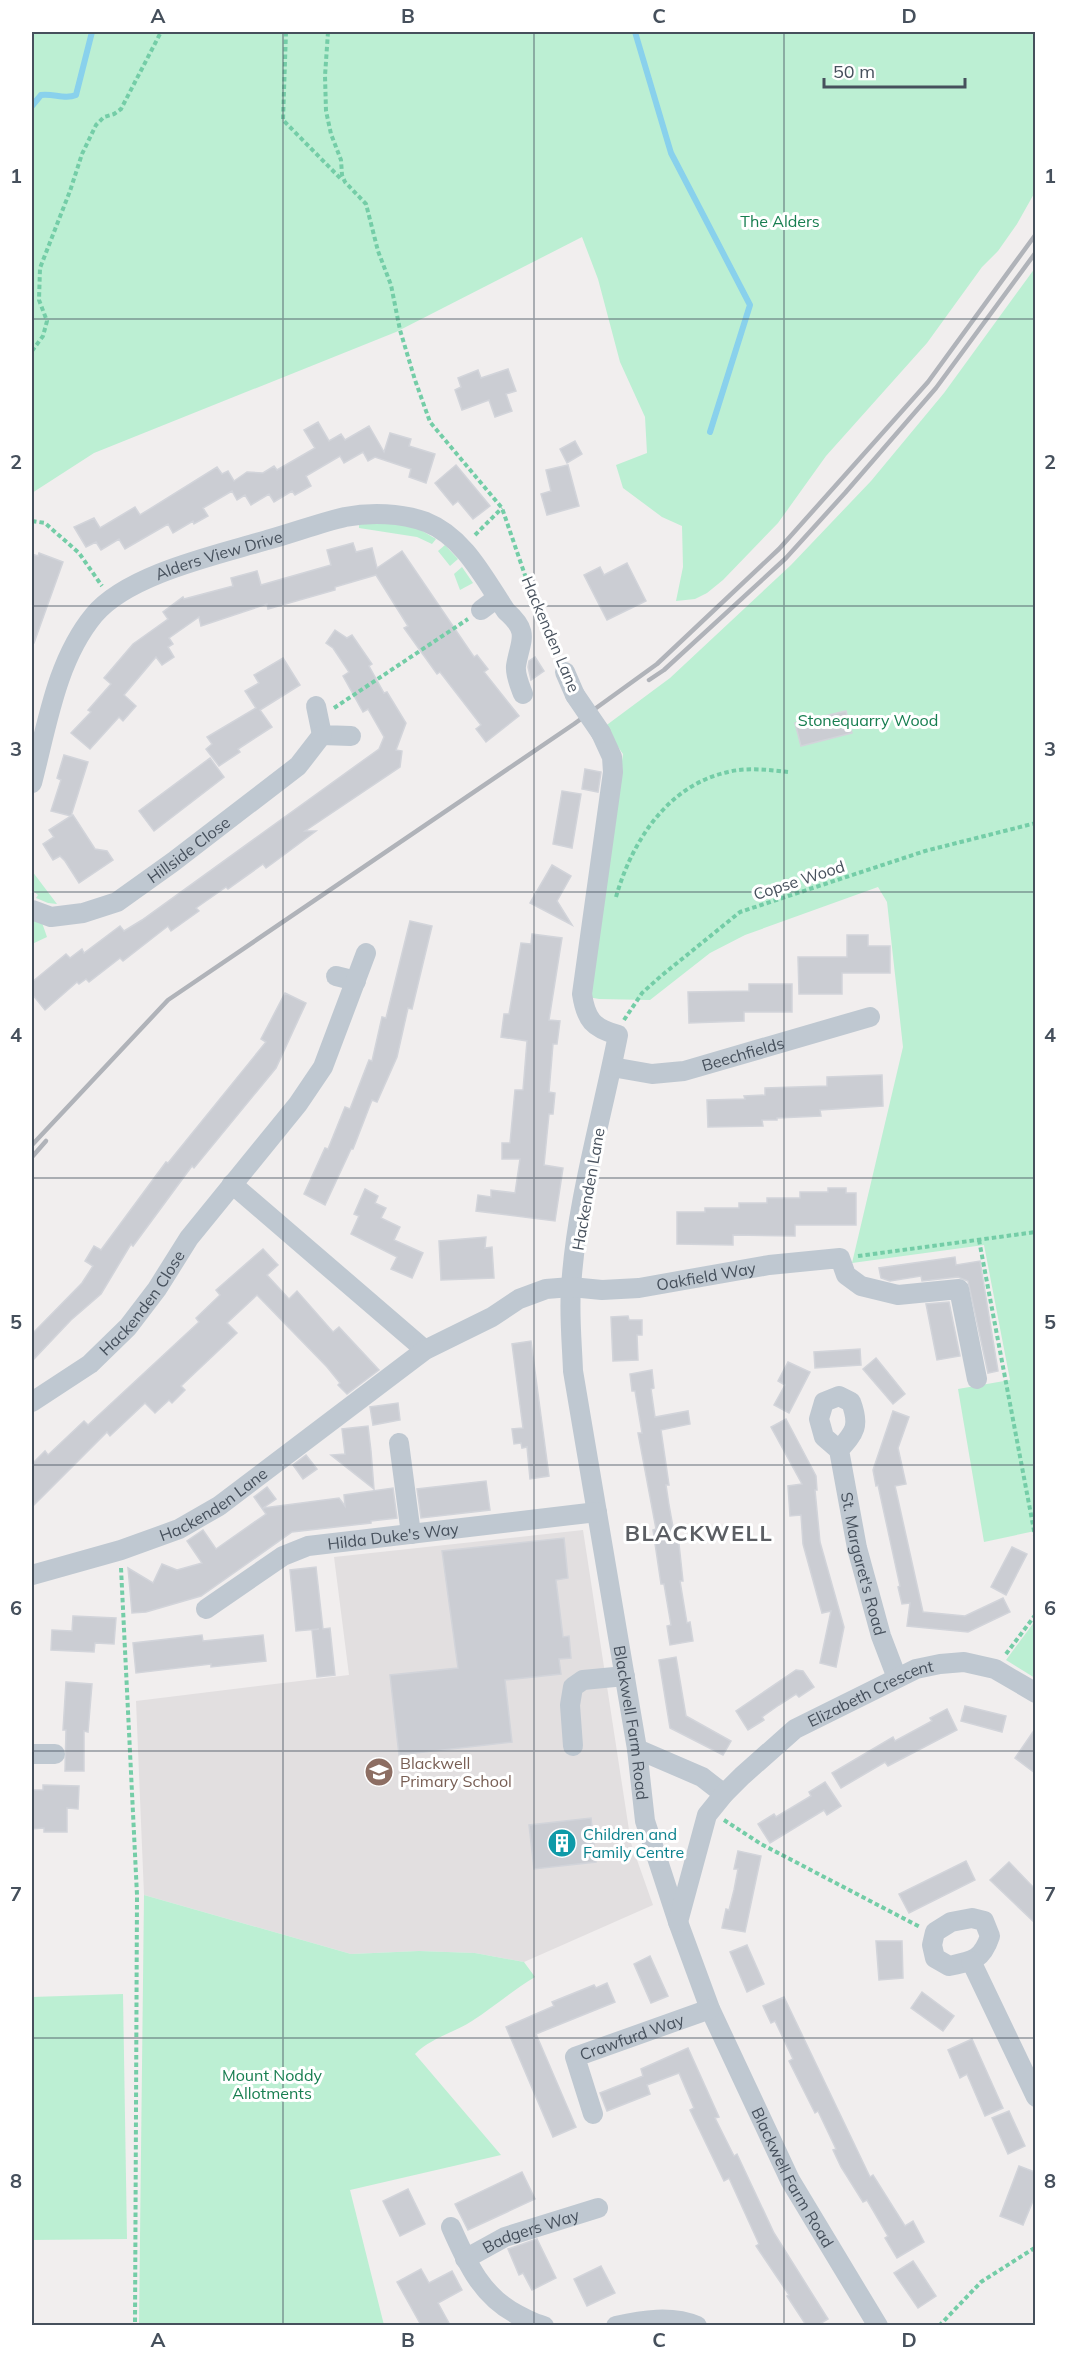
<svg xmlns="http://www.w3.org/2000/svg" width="1067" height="2357" viewBox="0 0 1067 2357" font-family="Mulish,sans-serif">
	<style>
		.education { fill: #e2dfe0 }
		.green { fill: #bcefd3 }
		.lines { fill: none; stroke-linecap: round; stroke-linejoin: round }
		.stream { stroke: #89d1ec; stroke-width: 6 }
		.building { fill: #cbcdd3; stroke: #d2d4da; stroke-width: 1.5 }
		.path { stroke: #74cda7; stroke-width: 4; stroke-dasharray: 4.5 3; stroke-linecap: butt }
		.minor { stroke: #bfc8d1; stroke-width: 20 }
		.rail { stroke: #b0b3b9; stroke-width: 4.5 }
		.minor-bridge { stroke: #bfc8d1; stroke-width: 20 }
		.grid { fill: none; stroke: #46505c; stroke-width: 1.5; stroke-opacity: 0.55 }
		.labels { text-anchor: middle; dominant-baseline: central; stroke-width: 6; stroke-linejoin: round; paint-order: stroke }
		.park-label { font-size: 16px; fill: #177e50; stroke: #fff }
		.street-label { font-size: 16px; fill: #46505c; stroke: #fff }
		.education-label { font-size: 16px; fill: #785e54; stroke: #fff; text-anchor: start }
		.culture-label { font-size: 16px; fill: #0d838f; stroke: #fff; text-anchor: start }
		.district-label { font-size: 22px; font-weight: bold; letter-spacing: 1.5px; fill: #5b5e63; stroke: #fff }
		.neatline { fill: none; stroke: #46505c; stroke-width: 2 }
		.grid-label { font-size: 20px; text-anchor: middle; font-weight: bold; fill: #46505c }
	</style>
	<rect width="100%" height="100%" fill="#f1eeee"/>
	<!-- education -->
	<polygon class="education" points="583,1530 631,1843 653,1905 524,1962 475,1953 419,1951 351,1954 144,1895 136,1701 349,1675 334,1557"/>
	<!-- green -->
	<g class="green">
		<polygon points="32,32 1035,32 1035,192 1017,224 998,251 982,267 927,343 826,456 778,523 723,580 707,593 695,599 676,601 683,567 682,526 662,517 623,488 616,465 647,453 645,417 620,362 598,279 582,237 396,332 94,453 32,493"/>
		<polygon points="1035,268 1035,1531 984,1542 958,1389 1010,1380 984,1245 852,1263 903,1047 887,902 878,887 745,935 710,953 650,1000 599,999 588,997 623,754 604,727 670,678 791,565 871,481 944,393"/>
		<polygon points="359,522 412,525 436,539 432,544 417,537 359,528"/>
		<polygon points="445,545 458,559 450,566 438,551"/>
		<polygon points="462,567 473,583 460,590 454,574"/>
		<polygon points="32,871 57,904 48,903 36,898 38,895 32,890"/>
		<polygon points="32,916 40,917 47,937 32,944"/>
		<polygon points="1035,1621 1035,1678 1006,1660"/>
		<path d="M 144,1895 L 351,1954 L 419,1951 L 475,1953 L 524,1962 L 535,1977 C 513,1990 494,2007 472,2021 C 453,2033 431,2038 415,2054 L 501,2155 L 350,2190 L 384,2325 L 139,2325 Z"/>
		<polygon points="123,1994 127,2239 32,2240 32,1997"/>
	</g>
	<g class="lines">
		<!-- stream -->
		<g class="stream">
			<polyline points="635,32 671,153 750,305 710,432"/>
			<path d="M 32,106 L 41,95 C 53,93 65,100 76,95 L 92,32"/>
		</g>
	</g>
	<!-- building -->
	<g class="building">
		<polygon points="508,369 516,391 506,394 512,411 495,417 489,400 462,410 455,390 461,387 458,378 478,370 481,378"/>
		<polygon points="318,422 329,441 341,434 345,440 369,426 384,452 390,433 411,439 409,446 435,454 426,483 409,477 411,469 375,457 368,461 363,452 344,463 340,456 306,476 311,486 295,495 292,491 274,502 269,494 251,505 245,495 237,500 232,491 203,508 208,516 194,524 193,521 173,533 168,524 125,549 119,539 101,550 96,542 86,547 74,527 94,518 100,528 135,507 140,515 217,467 222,474 228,471 234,481 247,472 263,473 274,466 277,470 315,448 304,430"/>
		<polygon points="575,441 582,454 567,463 560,449"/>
		<polygon points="456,465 490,506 473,519 458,501 453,505 435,483"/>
		<polygon points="568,465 579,506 547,515 541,494 551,491 546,470"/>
		<polygon points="353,543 356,552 372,548 377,568 402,551 474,657 477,655 488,669 484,672 519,716 486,742 476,729 481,725 440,672 437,674 404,628 408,626 376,575 335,587 335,590 268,609 267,604 201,626 199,617 169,638 173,644 168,647 174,657 162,665 156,657 124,695 136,706 123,721 119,717 90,749 71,733 91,712 88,710 111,684 104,678 133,644 168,619 163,612 183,597 184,599 233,586 231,578 257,571 261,585 331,565 327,550"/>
		<polygon points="39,553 63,562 34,643 32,643 32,554 38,556"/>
		<polygon points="627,563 646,601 607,620 584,575 600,567 604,575"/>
		<polygon points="335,630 347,638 352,635 372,664 369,666 384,693 387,692 406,723 396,750 402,751 400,767 305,831 316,831 273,863 266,868 263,864 228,889 226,887 196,908 199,911 171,931 168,926 123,961 120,958 89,982 86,979 79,984 77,982 45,1010 32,994 32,982 66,954 70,958 82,949 84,953 120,926 124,931 142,920 379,749 384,737 368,709 363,712 343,676 349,672 333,648 326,643"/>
		<polygon points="535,657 544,671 531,680 528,667 529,661"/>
		<polygon points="283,658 300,685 260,710 272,727 238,749 240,752 219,766 206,749 212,744 207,737 256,708 245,691 259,683 254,675"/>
		<polygon points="846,711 852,733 801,746 795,723"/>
		<polygon points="64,755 88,762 71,816 73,815 95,849 107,851 113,860 79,883 65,861 60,856 53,860 43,844 54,837 49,830 71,816 51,811 61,780 57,778"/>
		<polygon points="210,758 224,777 154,831 139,811"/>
		<polygon points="585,769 601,772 598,792 582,789"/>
		<polygon points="562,791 581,794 572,848 553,844"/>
		<polygon points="552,865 571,876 557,901 572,925 530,903"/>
		<polygon points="410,921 432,926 412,1009 408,1008 397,1057 377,1102 372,1100 353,1149 351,1149 325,1205 304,1194 325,1148 328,1149 345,1107 350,1109 369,1060 372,1061 382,1017 386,1018"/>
		<polygon points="532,934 562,938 549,1020 560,1021 557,1044 553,1044 549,1092 555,1093 553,1114 549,1114 544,1165 563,1168 555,1221 476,1211 478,1195 491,1197 491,1190 515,1193 520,1159 502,1159 502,1143 510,1143 515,1090 523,1090 527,1041 501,1037 504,1014 509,1014 521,943 531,944"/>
		<polygon points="847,935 868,935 868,946 890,946 890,973 842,973 842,994 799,994 798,957 847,957"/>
		<polygon points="749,984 792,984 792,1012 744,1012 744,1021 689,1023 688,992 749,991"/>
		<polygon points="285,993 306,1003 276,1068 194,1168 192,1166 133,1246 131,1244 101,1294 71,1320 32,1361 32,1334 82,1283 93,1266 85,1261 94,1246 101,1250 166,1162 168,1163 266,1042 261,1039"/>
		<polygon points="882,1075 883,1106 820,1110 821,1116 777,1118 777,1120 762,1120 763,1126 708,1127 707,1100 745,1099 744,1096 765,1095 765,1088 827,1086 827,1077"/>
		<polygon points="828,1188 846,1188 846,1193 856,1193 856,1225 795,1225 795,1236 733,1235 733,1245 677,1244 677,1212 705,1212 705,1208 739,1208 739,1203 767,1203 767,1198 800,1198 800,1192 828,1192"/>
		<polygon points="365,1189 378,1196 375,1203 386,1208 381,1218 400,1227 394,1240 423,1253 412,1278 391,1269 397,1257 351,1234 359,1216 354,1214"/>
		<polygon points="486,1237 485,1248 492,1247 494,1278 441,1280 439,1241"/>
		<polygon points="263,1249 278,1265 267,1275 289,1299 297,1291 333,1332 339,1327 379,1370 347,1394 338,1385 340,1383 327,1367 257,1295 227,1323 237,1333 181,1386 185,1390 172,1403 169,1400 155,1413 145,1403 110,1436 107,1432 32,1507 32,1464 45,1451 48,1455 84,1421 88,1425 157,1361 199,1322 196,1318 220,1295 216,1290"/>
		<polygon points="955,1257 956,1265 980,1261 998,1371 988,1373 968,1281 958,1277 922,1281 921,1276 890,1281 881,1278 879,1268"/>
		<polygon points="949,1302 960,1356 937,1360 926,1304"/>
		<polygon points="628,1316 629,1320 642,1320 642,1335 637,1335 638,1360 613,1361 611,1317"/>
		<polygon points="531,1341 549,1476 530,1479 527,1447 522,1448 521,1443 514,1444 512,1429 523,1428 512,1344"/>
		<polygon points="860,1349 861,1365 815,1368 814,1352"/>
		<polygon points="876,1358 905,1394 893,1404 863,1369"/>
		<polygon points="788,1362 810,1372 789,1413 774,1405 785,1385 778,1381"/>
		<polygon points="652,1370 654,1388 651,1389 655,1417 688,1411 690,1424 661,1430 669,1485 666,1485 669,1505 673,1527 676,1526 679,1544 683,1581 680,1581 687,1623 690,1622 693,1641 670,1645 667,1626 671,1625 664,1584 661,1584 653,1530 656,1529 638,1433 642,1433 635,1391 632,1391 630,1374"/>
		<polygon points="398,1403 400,1420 373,1425 370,1407"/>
		<polygon points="893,1411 909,1417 898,1448 906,1484 895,1486 923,1612 965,1616 1003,1598 1010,1612 968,1632 907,1626 910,1603 902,1604 898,1587 900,1586 878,1485 876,1486 873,1470"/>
		<polygon points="786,1419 816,1476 817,1490 815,1490 820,1542 844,1627 836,1667 820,1663 831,1611 822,1613 803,1544 801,1515 790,1516 788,1486 802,1484 771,1427"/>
		<polygon points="368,1426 371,1451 374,1489 331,1455 345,1454 342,1429"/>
		<polygon points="306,1455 317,1469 303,1479 293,1465"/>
		<polygon points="486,1481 490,1510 421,1518 417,1489"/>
		<polygon points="267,1487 276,1499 263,1508 339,1498 345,1506 344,1495 393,1488 397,1518 371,1521 371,1523 292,1532 201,1596 146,1612 132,1613 128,1568 153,1583 162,1564 177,1570 202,1563 187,1541 203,1530 216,1549 266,1514 254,1497"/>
		<polygon points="564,1538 568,1578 556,1580 563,1637 569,1636 571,1658 559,1659 561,1674 505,1680 512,1742 399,1755 390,1675 458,1668 442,1551"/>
		<polygon points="1012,1547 1027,1554 1006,1595 991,1587"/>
		<polygon points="316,1567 323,1629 330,1628 335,1675 317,1677 312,1630 319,1629 296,1631 290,1570"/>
		<polygon points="73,1616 116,1618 114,1644 95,1643 94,1652 51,1650 52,1630 72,1631"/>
		<polygon points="202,1635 203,1641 263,1635 266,1661 211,1667 211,1664 136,1673 133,1643"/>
		<polygon points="676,1657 686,1716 731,1741 723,1755 670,1728 659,1660"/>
		<polygon points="796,1670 803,1671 814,1687 799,1697 796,1694 779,1705 762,1717 764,1720 748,1730 736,1711"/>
		<polygon points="66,1682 92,1684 88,1732 84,1731 84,1771 65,1771 66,1730 63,1730"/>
		<polygon points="965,1706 1006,1716 1002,1732 961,1721"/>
		<polygon points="947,1709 957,1730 888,1766 885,1762 841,1788 832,1773 893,1737 895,1741 932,1721 930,1718"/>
		<polygon points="1035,1729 1035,1773 1015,1758"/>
		<polygon points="825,1782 841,1806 827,1815 824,1810 770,1843 758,1824 774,1814 776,1817 811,1796 809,1792"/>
		<polygon points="43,1785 79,1786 78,1809 67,1808 67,1832 44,1832 44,1828 32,1829 32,1790 43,1790"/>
		<polygon points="591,1818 596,1862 534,1869 529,1825"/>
		<polygon points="738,1851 761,1856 745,1932 722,1928 726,1909 729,1910 734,1890 738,1869 734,1869"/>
		<polygon points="966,1861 975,1880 909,1913 899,1894"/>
		<polygon points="1009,1862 1035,1889 1035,1923 990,1880"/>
		<polygon points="876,1941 902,1941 903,1978 879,1980"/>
		<polygon points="747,1945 764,1984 747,1992 730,1952"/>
		<polygon points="650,1956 668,1996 651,2003 634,1964"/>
		<polygon points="607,1983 615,2002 536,2034 576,2127 553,2137 506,2027 554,2006 552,2002 594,1985 596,1988"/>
		<polygon points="922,1992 954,2016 943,2031 911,2008"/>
		<polygon points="784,1997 870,2177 873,2175 905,2226 913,2221 924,2242 897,2258 885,2238 888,2236 867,2200 863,2202 841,2167 833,2150 836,2149 818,2111 815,2113 789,2061 793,2059 775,2021 771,2023 763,2006"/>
		<polygon points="972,2039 1003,2108 985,2116 967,2074 960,2078 948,2050"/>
		<polygon points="688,2048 719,2117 715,2118 734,2156 737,2154 774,2233 828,2319 818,2325 806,2325 787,2296 789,2295 756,2246 759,2244 729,2178 724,2181 690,2110 694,2108 679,2073 647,2085 650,2094 607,2111 600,2093 643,2076 641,2069"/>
		<polygon points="1009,2111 1025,2146 1008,2154 992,2118"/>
		<polygon points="1019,2166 1035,2172 1035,2196 1023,2225 1000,2216"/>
		<polygon points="522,2172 535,2199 468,2230 455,2204"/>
		<polygon points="408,2189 425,2224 400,2236 383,2201"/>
		<polygon points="537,2239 556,2278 532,2290 523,2273 519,2275 508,2249"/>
		<polygon points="913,2261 936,2296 918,2308 894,2273"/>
		<polygon points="601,2266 615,2293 587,2306 574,2279"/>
		<polygon points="421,2269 429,2283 452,2271 462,2290 438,2303 450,2325 421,2325 397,2282"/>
	</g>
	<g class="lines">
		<!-- path -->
		<g class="path">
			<polyline points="286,32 283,120 342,180"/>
			<polyline points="328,32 325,76 326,111 331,134 341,160 342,175 345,182 366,204 378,251 391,285 400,330 415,380 430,422 502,508 527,581 559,656"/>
			<polyline points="32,351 43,336 47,321 39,300 40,268 70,191 82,154 96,125 104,117 114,114 121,109 161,32"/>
			<polyline points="32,521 45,523 79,553 102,586"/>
			<polyline points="475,535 502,508"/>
			<polyline points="334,708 468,619"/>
			<path d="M 616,897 C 632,841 668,785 728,772 C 748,767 768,770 788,772"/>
			<polyline points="624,1020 642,993 661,976 740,912 925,851 1036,823"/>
			<polyline points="979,1240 1036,1541"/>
			<polyline points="858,1256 1036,1232"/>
			<polyline points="121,1568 137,1895 135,2326"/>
			<polyline points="1006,1654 1036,1614"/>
			<polyline points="724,1820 761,1844 920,1927"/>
			<polyline points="939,2326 981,2282 1036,2247"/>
		</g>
		<!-- minor -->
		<g class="minor">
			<polyline points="481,610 497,598"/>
			<polyline points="565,672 575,695"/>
			<polyline points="316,706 322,735 351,736"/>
			<path id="s1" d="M 601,733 L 612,757 L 613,772 L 582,994 C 586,1020 593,1028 618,1035 C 602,1117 576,1204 571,1288 C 569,1315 572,1343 573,1371 L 637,1749 L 645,1821 L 678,1922 L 710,2009 L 790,2180 L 878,2326"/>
			<path id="s2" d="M 32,783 C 47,726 56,661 94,615 C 128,574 217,555 267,540 C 293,533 319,523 345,517 C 371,512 401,513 426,522 C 464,537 484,578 506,611 C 531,633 520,640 516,666 C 515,675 520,686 523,694"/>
			<path id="s3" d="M 32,910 L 51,917 L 83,913 L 117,902 L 173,862 L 298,766 L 322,735"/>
			<polyline points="336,976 356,981"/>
			<path id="s4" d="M 612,1067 L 652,1074 L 684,1071 L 870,1017"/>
			<polyline points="232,1184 425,1350"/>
			<path id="s5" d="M 32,1402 L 90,1364 L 128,1327 L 157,1289 L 189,1238 L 298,1104 L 323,1067 L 366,953"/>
			<polyline points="399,1443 411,1534"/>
			<path id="s6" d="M 839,1450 C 855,1432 860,1426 851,1402 L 839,1396 L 824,1402 L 819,1419 L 824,1437 L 839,1450 L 857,1548 L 881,1636 L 897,1678"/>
			<path id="s7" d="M 32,1575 L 121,1550 L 179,1529 L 219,1506 L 425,1350 L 492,1317 L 519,1299 L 546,1289 L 571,1287 L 602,1290 L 639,1288 L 769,1265 L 840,1258 L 846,1275 L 861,1286 L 898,1295 L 959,1289 L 977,1379"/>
			<path id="s8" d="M 206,1609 L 283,1556 L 308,1546 L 597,1512"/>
			<polyline points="573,1746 570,1705 573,1687 583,1680 625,1676"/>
			<polyline points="637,1749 702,1777 724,1794"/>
			<polyline points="32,1754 55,1754"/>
			<path d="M 972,1918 L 984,1921 L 990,1936 C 982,1960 973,1961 949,1966 L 935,1958 L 932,1945 L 935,1932 L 951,1922 Z"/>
			<path id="s9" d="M 678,1922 L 707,1815 L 724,1794 L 742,1776 L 795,1729 L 916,1669 L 940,1664 L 964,1662 L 995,1669 L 1036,1693"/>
			<polyline points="971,1961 1036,2097"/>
			<path id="s10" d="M 593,2114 L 575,2057 L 710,2009"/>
			<path d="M 451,2227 C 467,2263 481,2296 518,2315 C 526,2319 534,2324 544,2326"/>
			<path id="s11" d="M 465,2259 L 505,2237 L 598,2208"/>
			<path d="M 616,2326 C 642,2320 672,2315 697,2326"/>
		</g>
		<!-- rail -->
		<g class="rail">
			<polyline points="649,680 664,670 786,558 845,493 936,388 1036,252"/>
			<polyline points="32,1145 168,1000 574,724 657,664 779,549 928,382 1036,234"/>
			<polyline points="32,1157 46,1141"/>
		</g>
		<!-- minor-bridge -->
		<polyline class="minor-bridge" points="575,695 601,733"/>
	</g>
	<!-- grid -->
	<path class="grid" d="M 283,32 L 283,2326M 534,32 L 534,2326M 784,32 L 784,2326M 32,319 L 1036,319M 32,606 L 1036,606M 32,892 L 1036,892M 32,1178 L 1036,1178M 32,1465 L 1036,1465M 32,1751 L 1036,1751M 32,2038 L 1036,2038"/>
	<!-- icons -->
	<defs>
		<g id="school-disc" transform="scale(1.5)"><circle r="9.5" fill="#8d6e63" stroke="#fff"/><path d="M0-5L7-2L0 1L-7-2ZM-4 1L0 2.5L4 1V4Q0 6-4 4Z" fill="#fff"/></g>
		<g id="building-disc" transform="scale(1.5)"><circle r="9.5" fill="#0f9aa8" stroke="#fff"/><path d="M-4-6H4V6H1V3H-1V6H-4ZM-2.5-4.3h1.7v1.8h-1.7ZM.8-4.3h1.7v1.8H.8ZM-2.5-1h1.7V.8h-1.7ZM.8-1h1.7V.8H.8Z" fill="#fff"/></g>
	</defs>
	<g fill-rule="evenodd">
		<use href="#school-disc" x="379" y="1772"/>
		<use href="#building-disc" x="562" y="1843"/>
	</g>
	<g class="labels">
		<!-- park labels -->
		<g class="park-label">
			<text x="780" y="221">The Alders</text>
			<text x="868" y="720">Stonequarry Wood</text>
			<text x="272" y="2075">Mount Noddy<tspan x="272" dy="18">Allotments</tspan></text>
		</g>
		<!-- street labels -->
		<g class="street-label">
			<text stroke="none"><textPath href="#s2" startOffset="321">Alders View Drive</textPath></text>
			<text transform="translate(551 634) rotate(67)">Hackenden Lane</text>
			<text stroke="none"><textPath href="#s3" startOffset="177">Hillside Close</textPath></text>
			<text transform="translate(799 880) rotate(-18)">Copse Wood</text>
			<text stroke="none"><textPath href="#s4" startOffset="134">Beechfields</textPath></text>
			<text transform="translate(588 1189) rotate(-80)">Hackenden Lane</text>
			<text stroke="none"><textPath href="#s7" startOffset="756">Oakfield Way</textPath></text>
			<text stroke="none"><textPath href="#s5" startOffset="150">Hackenden Close</textPath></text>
			<text stroke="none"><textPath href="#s7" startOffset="196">Hackenden Lane</textPath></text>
			<text stroke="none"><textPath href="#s8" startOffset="206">Hilda Duke's Way</textPath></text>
			<text stroke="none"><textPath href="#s6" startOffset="256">St. Margaret's Road</textPath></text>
			<text stroke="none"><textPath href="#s9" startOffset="318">Elizabeth Crescent</textPath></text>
			<text stroke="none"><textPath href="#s1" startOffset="1022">Blackwell Farm Road</textPath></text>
			<text stroke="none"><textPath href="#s10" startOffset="120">Crawfurd Way</textPath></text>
			<text stroke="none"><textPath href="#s1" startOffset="1508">Blackwell Farm Road</textPath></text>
			<text stroke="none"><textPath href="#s11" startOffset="72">Badgers Way</textPath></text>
		</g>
		<!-- education labels -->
		<g class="education-label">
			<text x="400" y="1763">Blackwell<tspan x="400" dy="18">Primary School</tspan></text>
		</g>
		<!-- culture labels -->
		<g class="culture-label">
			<text x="583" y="1834">Children and<tspan x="583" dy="18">Family Centre</tspan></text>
		</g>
		<!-- district labels -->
		<g class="district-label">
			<text x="699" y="1533">BLACKWELL</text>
		</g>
	</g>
	<!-- border -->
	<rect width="1067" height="2357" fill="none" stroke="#ffffff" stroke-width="66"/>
	<!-- scale -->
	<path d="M824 78v9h141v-9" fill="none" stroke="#46505c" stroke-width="3"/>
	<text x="833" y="78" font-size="18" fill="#46505c" stroke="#ffffff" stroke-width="4.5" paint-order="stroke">50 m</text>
	<rect x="33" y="33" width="1001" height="2291" class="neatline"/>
	<g class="grid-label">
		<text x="158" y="23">A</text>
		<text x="408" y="23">B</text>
		<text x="659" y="23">C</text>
		<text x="909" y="23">D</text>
		<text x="16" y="183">1</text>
		<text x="1050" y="183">1</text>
		<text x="16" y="469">2</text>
		<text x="1050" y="469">2</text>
		<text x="16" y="756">3</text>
		<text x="1050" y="756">3</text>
		<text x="16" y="1042">4</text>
		<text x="1050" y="1042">4</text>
		<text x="16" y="1329">5</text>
		<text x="1050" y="1329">5</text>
		<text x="16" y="1615">6</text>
		<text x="1050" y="1615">6</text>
		<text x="16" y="1901">7</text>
		<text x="1050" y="1901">7</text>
		<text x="16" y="2188">8</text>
		<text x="1050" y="2188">8</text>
		<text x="158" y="2347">A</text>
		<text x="408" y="2347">B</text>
		<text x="659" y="2347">C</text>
		<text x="909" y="2347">D</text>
	</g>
</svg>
